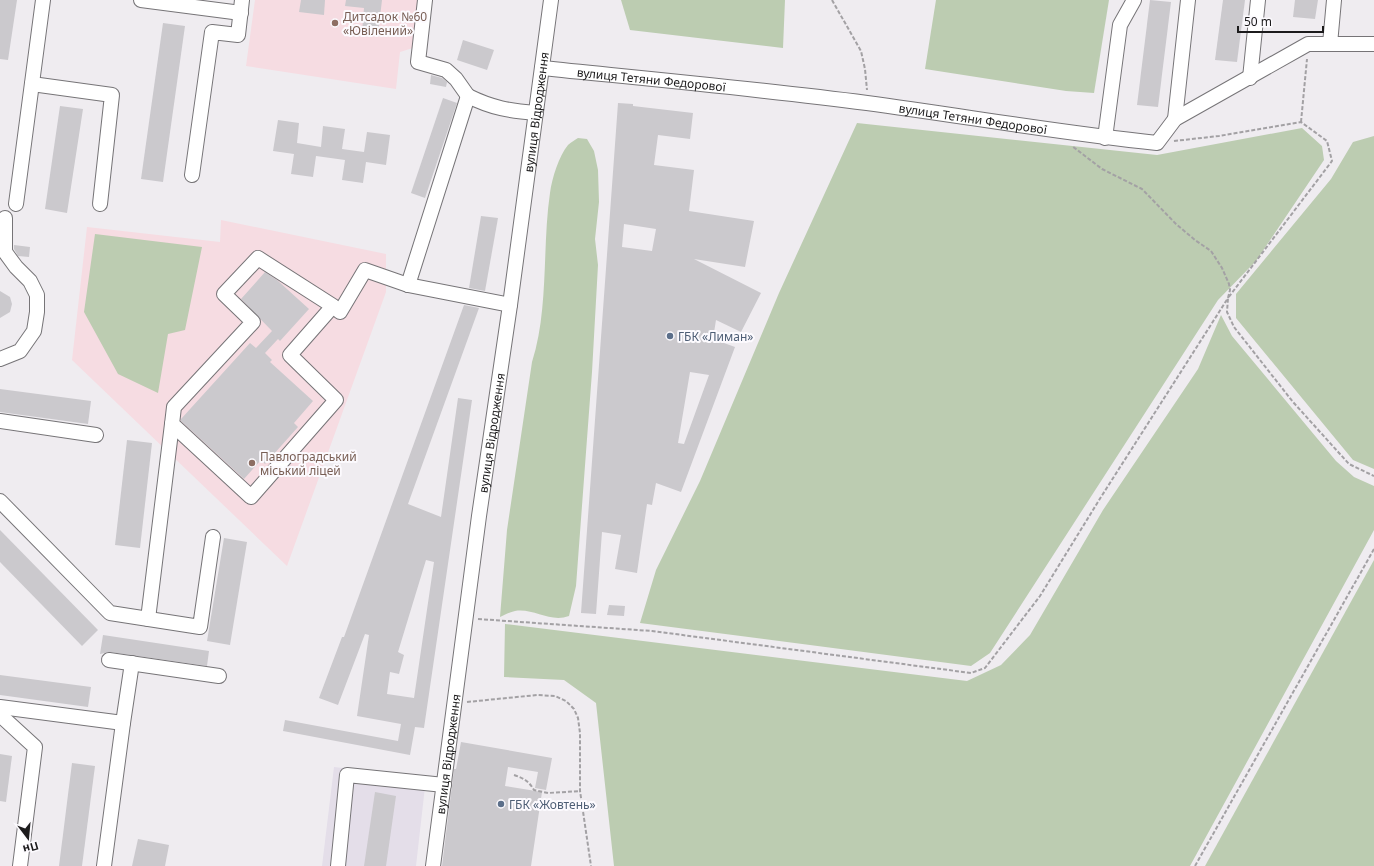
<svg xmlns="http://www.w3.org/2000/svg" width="1374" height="866" viewBox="0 0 1374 866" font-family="'Noto Sans',sans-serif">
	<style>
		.built { fill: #e4dee9 }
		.education { fill: #f6dce2 }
		.green { fill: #bcccb1 }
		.building { fill: #cbc9cd; fill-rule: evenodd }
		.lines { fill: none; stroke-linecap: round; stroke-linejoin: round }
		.minor-casing { stroke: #767477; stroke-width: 16 }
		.path { stroke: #a3a1a4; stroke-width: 2; stroke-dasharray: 4 2; stroke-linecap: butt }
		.minor { stroke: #fff; stroke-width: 14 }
		.education-dot { fill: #8d6e63; stroke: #fcfafe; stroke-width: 1.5 }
		.service-dot { fill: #5c6f8a; stroke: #fcfafe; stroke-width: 1.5 }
		.labels { text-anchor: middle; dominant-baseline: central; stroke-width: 4; stroke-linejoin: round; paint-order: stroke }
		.education-label { font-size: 12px; fill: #785e54; stroke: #fcfafe; text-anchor: start }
		.street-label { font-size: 12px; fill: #1c1b1c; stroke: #fcfafe }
		.service-label { font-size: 12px; fill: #4e5e75; stroke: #fcfafe; text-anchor: start }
	</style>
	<rect width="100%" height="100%" fill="#efecf0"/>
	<!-- built -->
	<polygon class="built" points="334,767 426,778 416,866 322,866"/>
	<!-- education -->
	<g class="education">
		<polygon points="255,0 421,0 416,47 400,52 396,89 246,66"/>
		<polygon points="221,220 386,254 386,292 287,566 72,360 87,227 220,242"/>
	</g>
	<!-- green -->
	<g class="green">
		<polygon points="621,0 785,0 783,48 630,30"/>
		<polygon points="936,0 1109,0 1094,93 1066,91 925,69"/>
		<polygon points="857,123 1157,155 1302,128 1322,146 1324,160 1256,261 1218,300 990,653 971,666 640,623 656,570 700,481 779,293"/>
		<polygon points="1374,136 1374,469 1353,460 1236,318 1236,294 1331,179 1353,142"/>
		<path d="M 578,138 L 587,139 L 594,151 L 598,170 L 599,202 L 595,239 L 598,265 L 592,372 L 576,586 L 569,616 C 550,623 534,608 515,611 C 510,612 504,615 500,617 L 507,530 L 532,362 C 549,309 542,247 550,193 C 552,178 559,156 568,145 C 571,142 575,140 578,138 Z"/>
		<polygon points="95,234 202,247 185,330 168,334 158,393 118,374 84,312"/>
		<polygon points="1221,315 1232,336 1336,461 1354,477 1374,486 1374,530 1190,866 614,866 596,703 564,680 504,677 505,624 967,681 1001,665 1030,635 1103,510 1198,369"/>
		<polygon points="1374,560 1374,866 1205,866"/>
	</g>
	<!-- building -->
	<g class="building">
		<polygon points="0,0 17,0 8,60 0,59"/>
		<polygon points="301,0 325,0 324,15 299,12"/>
		<polygon points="346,0 382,0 378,34 362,32 364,8 345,6"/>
		<polygon points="1150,0 1171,2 1158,107 1137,105"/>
		<polygon points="1223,0 1245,0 1237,62 1215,60"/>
		<polygon points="1295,0 1318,0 1315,19 1293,17"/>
		<polygon points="163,23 185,26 163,182 141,179"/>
		<polygon points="463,40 494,50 487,70 457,60"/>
		<polygon points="431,75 442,78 447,82 446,87 430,84"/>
		<polygon points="443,98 457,103 425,198 411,193"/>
		<path d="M 618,103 L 633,104 L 633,106 L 693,113 L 690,139 L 658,135 L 654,165 L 694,170 L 689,211 L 754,221 L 745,267 L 694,259 L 761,293 L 741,332 L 716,320 L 713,339 L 735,347 L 681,492 L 656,483 L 652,505 L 647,504 L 637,573 L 615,569 L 621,535 L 602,532 L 596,614 L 581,613 ZM 624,224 L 656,229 L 652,251 L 622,247 ZM 690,372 L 709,375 L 684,444 L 678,443 Z"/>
		<polygon points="60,106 83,109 67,213 45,209"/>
		<polygon points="278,120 299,123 297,143 321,147 323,126 345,129 342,149 364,152 367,132 390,135 386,165 366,162 363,183 342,180 345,160 316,156 313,177 291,174 294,154 273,151"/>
		<polygon points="481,216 498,218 485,291 469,288"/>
		<polygon points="14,245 30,247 29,257 18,256 14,249"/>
		<polygon points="265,272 277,280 309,309 280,341 278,339 265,353 272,360 270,362 313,401 294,423 298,427 265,464 261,460 244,479 181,421 181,419 250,343 256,348 272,331 241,299"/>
		<polygon points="0,291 10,297 12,304 10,312 0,318"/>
		<path d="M 464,305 L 479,308 L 408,504 L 441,517 L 458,398 L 472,400 L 424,728 L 415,727 L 410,755 L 283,731 L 285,720 L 398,741 L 401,724 L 357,716 L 369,635 L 365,634 L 338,705 L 319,698 L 342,637 L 344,637 ZM 426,560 L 434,562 L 414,698 L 387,694 L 390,672 L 399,674 L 404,655 L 398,652 Z"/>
		<polygon points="0,389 91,401 88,424 0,412"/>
		<polygon points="127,440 152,443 140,548 115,545"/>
		<polygon points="0,530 98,630 82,646 0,562"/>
		<polygon points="224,538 247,542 230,645 207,641"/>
		<polygon points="609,605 625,606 624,616 607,615"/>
		<polygon points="103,635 209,651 207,666 110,652 100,654"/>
		<polygon points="0,675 91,687 88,707 0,695"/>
		<polygon points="461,742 552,758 546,790 535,788 538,772 508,767 505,786 542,792 531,866 442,866 454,769 456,769"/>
		<polygon points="0,754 12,756 6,802 0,801"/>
		<polygon points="72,763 95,766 82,866 59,866"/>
		<polygon points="375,792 396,796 386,866 364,866"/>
		<polygon points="138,839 169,845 165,866 132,866"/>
	</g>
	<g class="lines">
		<!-- minor casing -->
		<g class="minor-casing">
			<g id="minor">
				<polyline points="141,0 241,13"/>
				<polyline points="425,0 418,62 446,70 456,79 468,96"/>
				<polyline points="1330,44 1334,0"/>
				<path id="s1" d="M 542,68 C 650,79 759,89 867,103 C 964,116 1060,133 1157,143 L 1175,119 L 1308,44 L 1374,44"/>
				<polyline points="1250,78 1258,0"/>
				<polyline points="32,84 112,95 100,204"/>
				<polyline points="1175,119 1188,0"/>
				<polyline points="1105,138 1120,25 1134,0"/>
				<polyline points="192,175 212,32 238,35 242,0"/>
				<polyline points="16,204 43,0"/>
				<path d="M 408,285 L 468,96 C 492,108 510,111 536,113"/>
				<polyline points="333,306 290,355 336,400 251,497 172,424 174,407 253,322 224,294 258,258 333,306 340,312 365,270 408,285 510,305"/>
				<polyline points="0,359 20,351 34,331 37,312 37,295 30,281 16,267 5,252 5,218"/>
				<polyline points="0,421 96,435"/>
				<polyline points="0,501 110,613 200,627 213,537"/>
				<polyline points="148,619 172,424"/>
				<polyline points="109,660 219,676"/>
				<polyline points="0,707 123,723 132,663"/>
				<polyline points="0,715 35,747 20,866"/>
				<polyline points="104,866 123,723"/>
				<polyline points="338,866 347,775 444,785"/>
				<path id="s2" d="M 433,866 L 479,516 L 510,305 L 551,0"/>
			</g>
		</g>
		<!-- path -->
		<g class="path">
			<polyline points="832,0 861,51 865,69 867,90"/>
			<polyline points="1301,122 1307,59"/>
			<polyline points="1174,141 1219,136 1301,122 1327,141 1332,161 1228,298 1227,312 1234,327 1293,402 1349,464 1374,476"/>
			<polyline points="478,619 652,631 971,673 985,668 1040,596 1101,497 1228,298 1230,290 1229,284 1222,268 1211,251 1195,240 1176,224 1142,189 1102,169 1072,146"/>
			<polyline points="467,702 537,695 555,696 566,701 574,709 578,718 580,733 580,791 591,866"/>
			<path d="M 514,775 C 523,778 529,781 534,790 L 548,793 L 580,791"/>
			<polyline points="1195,866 1374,549"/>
		</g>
		<!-- minor -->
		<use href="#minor" class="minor"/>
	</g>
	<!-- markers -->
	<g class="education-dot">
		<circle cx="335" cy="23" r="4"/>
		<circle cx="252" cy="463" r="4"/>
	</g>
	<g class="service-dot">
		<circle cx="670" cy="336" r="4"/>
		<circle cx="501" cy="804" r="4"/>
	</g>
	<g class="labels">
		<!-- education labels -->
		<g class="education-label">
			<text x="343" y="16">Дитсадок №60<tspan x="343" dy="14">«Ювілений»</tspan></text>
			<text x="260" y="456">Павлоградський<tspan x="260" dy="14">міський ліцей</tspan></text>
		</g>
		<!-- street labels -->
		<g class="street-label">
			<text stroke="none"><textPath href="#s1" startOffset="110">вулиця Тетяни Федорової</textPath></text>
			<text stroke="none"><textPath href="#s2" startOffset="761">вулиця Відродження</textPath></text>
			<text stroke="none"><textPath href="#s1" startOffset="434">вулиця Тетяни Федорової</textPath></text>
			<text stroke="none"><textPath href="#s2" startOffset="437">вулиця Відродження</textPath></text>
			<text stroke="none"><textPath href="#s2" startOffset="113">вулиця Відродження</textPath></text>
		</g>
		<!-- service labels -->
		<g class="service-label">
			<text x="678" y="336">ГБК «Лиман»</text>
			<text x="509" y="804">ГБК «Жовтень»</text>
		</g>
	</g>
	<!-- north arrow -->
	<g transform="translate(28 838) rotate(164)" stroke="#fcfafe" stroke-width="3" paint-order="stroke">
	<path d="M0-3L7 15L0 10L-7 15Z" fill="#1c1b1c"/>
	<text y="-6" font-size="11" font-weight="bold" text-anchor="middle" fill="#1c1b1c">Пн</text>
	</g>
	<!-- scale -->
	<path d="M1238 26v6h85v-6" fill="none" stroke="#1c1b1c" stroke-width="2"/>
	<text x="1244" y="26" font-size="12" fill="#1c1b1c" stroke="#fcfafe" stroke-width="3" paint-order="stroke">50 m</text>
</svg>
